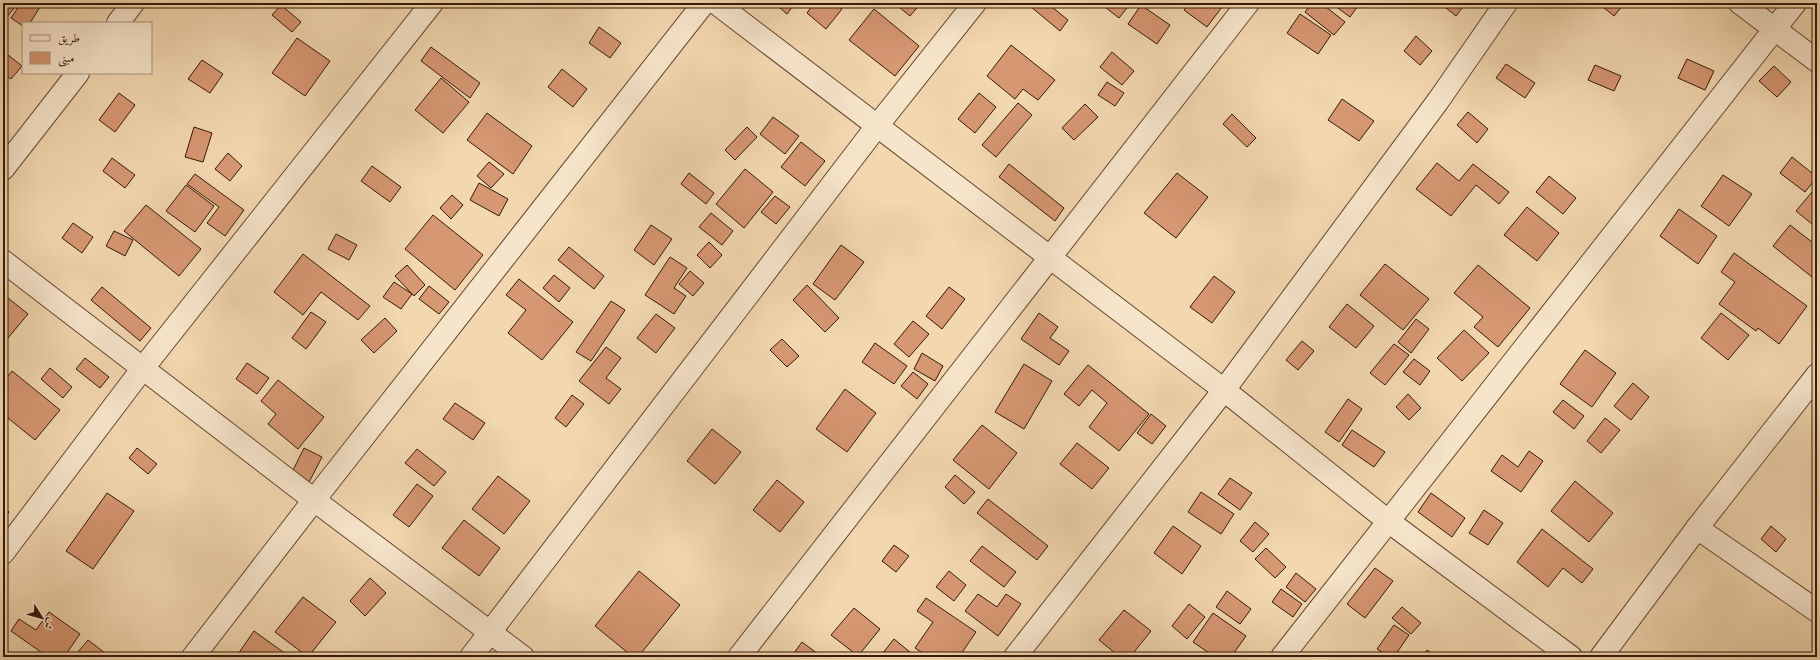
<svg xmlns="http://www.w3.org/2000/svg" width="1820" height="660" viewBox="0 0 1820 660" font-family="'IM FELL French Canon',Amiri,serif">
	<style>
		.building { fill: #d69773; stroke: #361909 }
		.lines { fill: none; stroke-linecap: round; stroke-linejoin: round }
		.minor-casing { stroke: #654832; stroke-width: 24 }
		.minor { stroke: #f7e5cb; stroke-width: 22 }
	</style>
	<rect width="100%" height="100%" fill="#f2d7af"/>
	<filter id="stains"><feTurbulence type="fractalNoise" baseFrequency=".005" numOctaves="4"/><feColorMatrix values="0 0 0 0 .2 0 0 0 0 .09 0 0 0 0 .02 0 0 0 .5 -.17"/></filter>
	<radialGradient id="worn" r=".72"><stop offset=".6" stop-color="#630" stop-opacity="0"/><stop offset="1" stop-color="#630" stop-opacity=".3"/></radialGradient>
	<!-- building -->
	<g class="building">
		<polygon points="3,3 18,3 3,22"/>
		<polygon points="21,3 34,3 40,7 30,23 23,23 23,26 11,18"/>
		<polygon points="774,3 795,3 787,14"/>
		<polygon points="814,3 835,3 842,9 826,29 807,13"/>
		<polygon points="894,3 921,3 910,16"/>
		<polygon points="1032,3 1047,3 1068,20 1060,31 1030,6"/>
		<polygon points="1100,3 1131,3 1119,18"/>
		<polygon points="1189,3 1225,3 1207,27 1184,10"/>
		<polygon points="1312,3 1321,3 1345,22 1334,35 1305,12"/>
		<polygon points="1331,3 1360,3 1350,17"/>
		<polygon points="1440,3 1466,3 1456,16"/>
		<polygon points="1598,3 1622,3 1624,4 1614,16"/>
		<polygon points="281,5 301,22 292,32 272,15"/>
		<polygon points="1141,5 1170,25 1157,44 1128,24"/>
		<polygon points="874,9 919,46 895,76 849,40"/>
		<polygon points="1300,14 1331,35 1318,54 1287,33"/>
		<polygon points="599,27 621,43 610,58 589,43"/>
		<polygon points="1416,36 1432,51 1420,65 1404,51"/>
		<polygon points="297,38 330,61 305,96 272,73"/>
		<polygon points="1011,45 1055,80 1038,100 1023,89 1015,99 987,76"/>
		<polygon points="431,47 480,83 470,98 421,61"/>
		<polygon points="3,51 22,66 11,79 3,73"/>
		<polygon points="1112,52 1134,71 1122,85 1100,67"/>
		<polygon points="1687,59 1714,71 1705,90 1678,78"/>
		<polygon points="202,60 223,74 210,93 188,79"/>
		<polygon points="1506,64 1535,83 1525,98 1496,78"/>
		<polygon points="1595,65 1621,76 1614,91 1588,80"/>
		<polygon points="1774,66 1791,82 1777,97 1759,81"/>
		<polygon points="562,69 587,89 573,107 548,87"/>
		<polygon points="441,78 469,102 443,133 415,110"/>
		<polygon points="1107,82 1124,93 1115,106 1098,95"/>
		<polygon points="119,93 135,105 115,132 99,120"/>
		<polygon points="979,93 996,107 975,133 958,119"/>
		<polygon points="1342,99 1374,121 1359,141 1328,120"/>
		<polygon points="1018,103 1032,115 996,157 982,145"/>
		<polygon points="1085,104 1098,117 1074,140 1062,128"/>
		<polygon points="1468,112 1488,129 1477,143 1457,125"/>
		<polygon points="487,113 532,146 513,174 467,140"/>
		<polygon points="1232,114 1256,138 1247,147 1223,124"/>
		<polygon points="773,117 799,136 785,154 760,134"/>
		<polygon points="194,127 212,133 203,162 185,157"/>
		<polygon points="747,127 757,137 735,160 725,150"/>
		<polygon points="801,142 825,161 805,186 781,167"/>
		<polygon points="228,153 242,166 230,181 215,169"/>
		<polygon points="1792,157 1817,177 1805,192 1780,173"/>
		<polygon points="112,158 135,175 125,188 103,171"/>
		<polygon points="489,162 504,174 491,188 477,176"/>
		<polygon points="1437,163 1459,181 1473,164 1509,192 1499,204 1476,185 1451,216 1416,189"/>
		<polygon points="1009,164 1064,208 1055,221 999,177"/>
		<polygon points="372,166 401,187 390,202 361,181"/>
		<polygon points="745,169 773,192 744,228 716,204"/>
		<polygon points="689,173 714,193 706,204 681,184"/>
		<polygon points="1177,173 1208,197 1176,238 1144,213"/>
		<polygon points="195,174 244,210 225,236 207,223 219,207 187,184"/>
		<polygon points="1723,175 1752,194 1729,226 1701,206"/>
		<polygon points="1549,176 1576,198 1563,214 1536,192"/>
		<polygon points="479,183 508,199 499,216 470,200"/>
		<polygon points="186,185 214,206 195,232 166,211"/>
		<polygon points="1817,186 1817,228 1796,211"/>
		<polygon points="452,195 463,205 451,219 440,208"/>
		<polygon points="775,196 790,207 776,224 761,212"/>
		<polygon points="146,205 201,249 179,276 124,231"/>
		<polygon points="1527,207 1559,233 1537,261 1504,235"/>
		<polygon points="1679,209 1717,236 1698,264 1660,236"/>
		<polygon points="711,213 733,231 722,245 699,227"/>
		<polygon points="433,215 483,255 455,290 405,249"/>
		<polygon points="73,223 93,237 82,253 62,238"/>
		<polygon points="651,225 672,239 654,265 634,250"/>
		<polygon points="1790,225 1817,246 1817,281 1773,246"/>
		<polygon points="114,231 133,240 125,256 106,246"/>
		<polygon points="336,234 357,245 349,260 328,249"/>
		<polygon points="709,242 722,255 710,268 697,255"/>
		<polygon points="841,245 864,262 835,300 813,284"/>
		<polygon points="569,247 604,276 594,289 558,260"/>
		<polygon points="1734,253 1807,306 1779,344 1758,328 1756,331 1719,304 1735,282 1721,272"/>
		<polygon points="303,254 370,306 358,320 321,292 303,315 274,292"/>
		<polygon points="670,257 687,268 674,288 686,296 674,314 645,295"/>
		<polygon points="1385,264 1429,299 1403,330 1360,295"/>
		<polygon points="407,265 425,285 414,296 395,276"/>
		<polygon points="1478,265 1530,308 1498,347 1474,327 1483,317 1454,293"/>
		<polygon points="690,271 704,283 693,296 679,284"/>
		<polygon points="554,275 570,288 559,302 543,288"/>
		<polygon points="1214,276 1235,292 1212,323 1190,307"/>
		<polygon points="519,279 573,322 542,360 508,333 526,310 506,295"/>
		<polygon points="394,282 412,294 401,309 383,297"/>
		<polygon points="807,285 839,318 825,332 793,300"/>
		<polygon points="429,286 449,302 439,314 419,299"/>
		<polygon points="102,287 151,328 140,341 91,300"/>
		<polygon points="949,287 965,299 942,329 926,316"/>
		<polygon points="3,294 28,314 3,344"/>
		<polygon points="611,301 625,310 591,361 576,352"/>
		<polygon points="1347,304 1374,326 1356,348 1329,327"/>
		<polygon points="311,312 326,322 306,349 292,338"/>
		<polygon points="1039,313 1058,327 1050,338 1069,351 1059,365 1021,339"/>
		<polygon points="1721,313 1749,335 1728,360 1701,338"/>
		<polygon points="656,314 675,328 656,353 637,338"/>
		<polygon points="385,318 397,331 374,353 361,340"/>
		<polygon points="1416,319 1429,329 1411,353 1398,342"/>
		<polygon points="913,321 929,334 909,357 894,344"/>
		<polygon points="1464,330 1489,353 1462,381 1437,358"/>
		<polygon points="782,339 799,356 787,367 770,350"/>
		<polygon points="1302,341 1314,351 1298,370 1286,360"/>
		<polygon points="875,343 907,366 894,384 862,362"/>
		<polygon points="1394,344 1409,355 1385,385 1370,373"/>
		<polygon points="606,347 621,358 606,378 621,389 609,404 579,381"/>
		<polygon points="1585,350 1616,373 1592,407 1560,384"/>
		<polygon points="922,353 943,366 935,381 914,369"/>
		<polygon points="85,358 109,377 100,388 76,369"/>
		<polygon points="1414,359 1430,371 1420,385 1403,372"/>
		<polygon points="247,363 269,378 257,394 236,379"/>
		<polygon points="1024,364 1052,381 1024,429 995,412"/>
		<polygon points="1088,365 1149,414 1119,451 1089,427 1107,403 1092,390 1079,406 1064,394"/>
		<polygon points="50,368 72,387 63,398 41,379"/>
		<polygon points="12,371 60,410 35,440 3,414 3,383"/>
		<polygon points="913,372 928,384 917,399 901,386"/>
		<polygon points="278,380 324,417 298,449 268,424 276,414 261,401"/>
		<polygon points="1633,383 1649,397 1631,420 1614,406"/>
		<polygon points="845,389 876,413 847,452 816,429"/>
		<polygon points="1408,394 1421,408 1409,420 1396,407"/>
		<polygon points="572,395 584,404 566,427 555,418"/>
		<polygon points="1348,399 1362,409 1339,442 1325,432"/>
		<polygon points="1563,400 1584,416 1574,429 1553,412"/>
		<polygon points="455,403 485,423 473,440 443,419"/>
		<polygon points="1151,414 1166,426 1152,444 1137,433"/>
		<polygon points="1605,418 1620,430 1601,453 1587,441"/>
		<polygon points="982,425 1017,453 989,489 953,460"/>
		<polygon points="712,429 741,452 715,484 687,461"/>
		<polygon points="1352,430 1385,452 1374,467 1342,445"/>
		<polygon points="1077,443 1109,468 1092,489 1060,464"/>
		<polygon points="137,448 157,464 148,474 129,458"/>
		<polygon points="304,448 322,457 306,488 289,478"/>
		<polygon points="417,449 446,472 434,486 405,463"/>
		<polygon points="1529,451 1543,461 1521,492 1491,471 1502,455 1518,467"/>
		<polygon points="955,475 975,492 964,504 945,487"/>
		<polygon points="498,476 530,501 504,534 472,509"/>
		<polygon points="1230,478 1252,493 1240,510 1218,494"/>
		<polygon points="777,480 804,502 780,532 753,510"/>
		<polygon points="1575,481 1613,513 1589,542 1551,511"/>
		<polygon points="417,484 433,496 409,527 393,515"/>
		<polygon points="1201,492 1234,514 1221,534 1188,512"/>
		<polygon points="107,493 134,511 93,569 66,551"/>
		<polygon points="1431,493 1465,518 1452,537 1418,512"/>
		<polygon points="988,499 1048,546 1037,560 977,513"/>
		<polygon points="3,506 9,512 3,520"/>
		<polygon points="1484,510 1503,523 1488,545 1469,533"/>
		<polygon points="464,520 500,548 479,576 442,548"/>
		<polygon points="1255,522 1269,534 1253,552 1240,541"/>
		<polygon points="1173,526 1201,546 1182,574 1154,553"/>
		<polygon points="1771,526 1786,539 1776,552 1761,539"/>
		<polygon points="1542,529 1593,569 1582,583 1563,568 1548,587 1517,562"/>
		<polygon points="894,545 909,556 896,572 882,561"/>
		<polygon points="982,546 1016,572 1004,587 970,561"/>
		<polygon points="1266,548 1286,567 1275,578 1255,559"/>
		<polygon points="1375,568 1393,581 1365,618 1347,604"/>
		<polygon points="639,571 680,605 638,657 633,657 595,626"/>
		<polygon points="949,571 966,585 954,601 936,587"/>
		<polygon points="1296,573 1316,589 1305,602 1286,587"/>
		<polygon points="370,578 386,593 365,616 350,601"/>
		<polygon points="1281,589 1302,604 1293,617 1272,602"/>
		<polygon points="1227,591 1251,609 1240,624 1216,607"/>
		<polygon points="978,594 997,607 1006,594 1021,604 998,636 965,611"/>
		<polygon points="303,597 336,622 308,657 275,632"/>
		<polygon points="926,598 976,632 959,657 929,657 915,648 933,622 917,611"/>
		<polygon points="1189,604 1205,617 1187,639 1172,626"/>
		<polygon points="1402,607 1421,623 1411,634 1392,618"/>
		<polygon points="854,608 880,629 858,656 831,635"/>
		<polygon points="1124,610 1151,631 1130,657 1120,657 1099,640"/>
		<polygon points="49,612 80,634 64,657 48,657 11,631 19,619 36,630"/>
		<polygon points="1213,613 1246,636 1231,657 1215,657 1193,642"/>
		<polygon points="1394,625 1409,635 1394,657 1390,657 1377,649"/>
		<polygon points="254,631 290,657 236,657"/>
		<polygon points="894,639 916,657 886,657 882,654"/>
		<polygon points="88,640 110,657 82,657 77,653"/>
		<polygon points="802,642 822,657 791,657"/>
		<polygon points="3,648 16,657 3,657"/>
		<polygon points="1427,650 1437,657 1423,657"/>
	</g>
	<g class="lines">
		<!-- minor casing -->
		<g class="minor-casing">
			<g id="minor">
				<polyline points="716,3 1224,390 1388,521 1571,657"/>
				<polyline points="1740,3 1817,61"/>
				<polyline points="118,23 133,3"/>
				<polyline points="3,169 78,73"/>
				<polyline points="3,261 314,500 523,657"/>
				<polyline points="1697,528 1817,611"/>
				<polyline points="3,553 143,368 432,3"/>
				<polyline points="193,657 314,500 704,3"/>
				<polyline points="471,657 877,126 975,3"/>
				<polyline points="739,657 1248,3"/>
				<polyline points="1015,657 1224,390 1438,101 1506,3"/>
				<polyline points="1282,657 1795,3"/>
				<polyline points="1601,657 1697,528 1817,375"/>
			</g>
		</g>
		<!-- minor -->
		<use href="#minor" class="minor"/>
	</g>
	<!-- margin -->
	<rect width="1820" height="660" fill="none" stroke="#f2d7af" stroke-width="16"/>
	<rect x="4" y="4" width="1812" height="652" fill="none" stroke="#361909" stroke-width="2"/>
	<rect x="8" y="8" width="1804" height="644" fill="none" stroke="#361909"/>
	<!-- legend -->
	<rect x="22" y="22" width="130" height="52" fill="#f7e5cb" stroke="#aa937d"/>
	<rect x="30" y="35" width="20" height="6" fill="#f7e5cb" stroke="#aa937d"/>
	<text x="58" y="42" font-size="12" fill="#361909">طريق</text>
	<rect x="30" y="52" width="20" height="12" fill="#d69773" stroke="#aa937d"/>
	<text x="58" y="62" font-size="12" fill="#361909">مبنى</text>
	<!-- north arrow -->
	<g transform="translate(42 618) rotate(127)" stroke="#f7e5cb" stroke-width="3" paint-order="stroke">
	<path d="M0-3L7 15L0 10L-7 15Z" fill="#361909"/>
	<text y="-6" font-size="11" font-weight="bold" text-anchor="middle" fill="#361909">ش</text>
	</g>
	<rect width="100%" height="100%" filter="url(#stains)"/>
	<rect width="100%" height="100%" fill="url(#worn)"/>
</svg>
